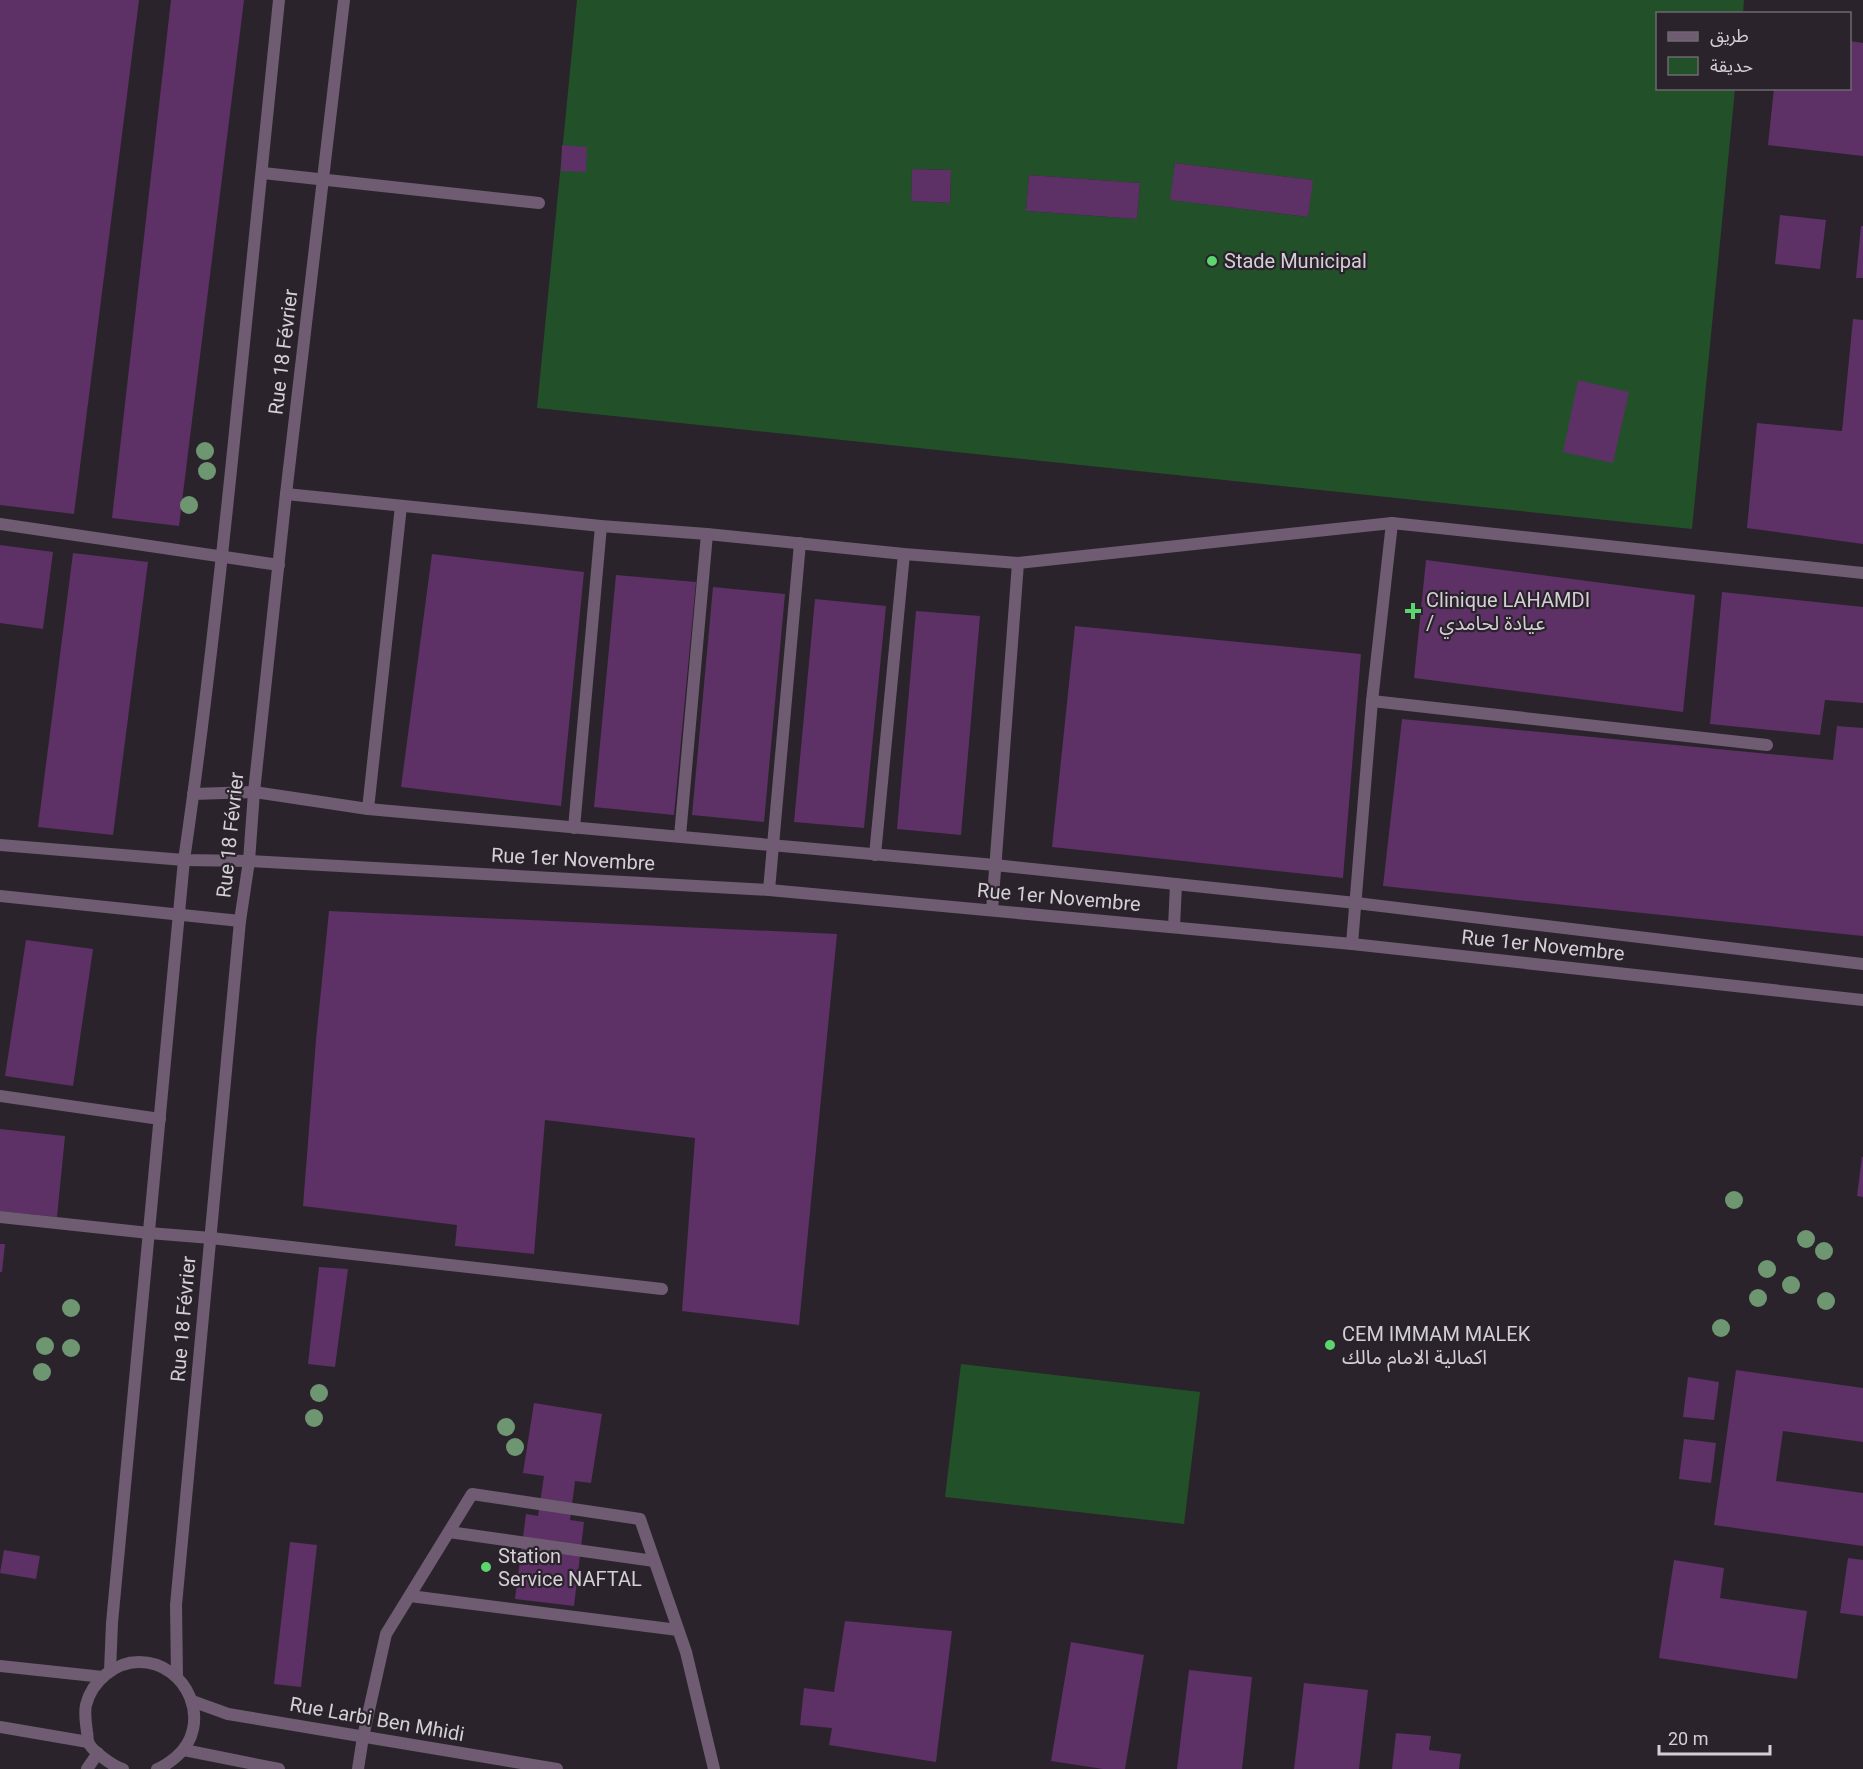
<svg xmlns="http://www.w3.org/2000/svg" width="1863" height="1769" viewBox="0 0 1863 1769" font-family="Roboto,'Noto Sans Arabic',sans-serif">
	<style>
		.green { fill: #225129; fill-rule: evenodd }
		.building { fill: #5d3165 }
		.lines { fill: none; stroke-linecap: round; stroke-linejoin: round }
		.service { stroke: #6f5b72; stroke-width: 12 }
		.minor { stroke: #6f5b72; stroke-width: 12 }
		.tertiary { stroke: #6f5b72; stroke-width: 12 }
		.tree { fill: #6d9671 }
		.poi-dot { fill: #5bd56e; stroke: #2a232c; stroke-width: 2 }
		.labels { text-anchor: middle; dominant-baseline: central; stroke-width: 4.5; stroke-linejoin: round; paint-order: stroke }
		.poi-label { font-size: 20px; fill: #d4cfd5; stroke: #2a232c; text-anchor: start }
		.street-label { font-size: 20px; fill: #d4cfd5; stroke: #2a232c }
	</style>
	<rect width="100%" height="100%" fill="#2a232c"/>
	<!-- green -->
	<g class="green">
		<path d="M 577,0 L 1744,0 L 1743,13 L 1658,14 L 1658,88 L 1735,89 L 1692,529 L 537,408 ZM 1175,163 L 1312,180 L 1308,217 L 1171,200 ZM 912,169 L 951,170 L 950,203 L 911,201 ZM 1029,175 L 1140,183 L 1137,219 L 1026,211 Z"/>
		<polygon points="961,1364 1200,1392 1184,1524 945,1497"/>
	</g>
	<!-- building -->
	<g class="building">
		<polygon points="0,0 139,0 74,514 0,505"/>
		<polygon points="171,0 244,0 179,526 112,518"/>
		<polygon points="1850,41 1863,43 1863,156 1768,145 1774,88 1850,88"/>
		<polygon points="562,145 587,147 586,172 561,171"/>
		<polygon points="1175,163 1313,180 1308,217 1170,200"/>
		<polygon points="912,169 951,170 950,203 911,201"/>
		<polygon points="1029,175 1140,183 1137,219 1026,211"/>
		<polygon points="1780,215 1826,220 1820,269 1775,264"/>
		<polygon points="1861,226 1863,226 1863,278 1856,278"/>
		<polygon points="1853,319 1863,320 1863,544 1747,528 1757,423 1842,431"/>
		<polygon points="1578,380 1629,392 1613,463 1563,452"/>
		<polygon points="0,545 53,552 43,629 0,623"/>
		<polygon points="73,553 148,562 113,835 38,827"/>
		<polygon points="432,554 584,572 561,806 401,787"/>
		<polygon points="1426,560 1695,595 1683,712 1414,678"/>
		<polygon points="616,575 696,582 674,815 594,807"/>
		<polygon points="713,587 785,594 764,822 692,815"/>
		<polygon points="1722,592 1863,607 1863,703 1825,700 1820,735 1710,724"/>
		<polygon points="815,599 886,606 864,828 794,822"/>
		<polygon points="916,611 980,616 961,835 897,829"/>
		<polygon points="1075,626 1361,654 1343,878 1052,847"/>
		<polygon points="1402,719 1833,760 1837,726 1863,728 1863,936 1383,886"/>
		<polygon points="329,911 837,934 799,1325 682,1311 695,1138 545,1120 534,1254 455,1246 457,1225 303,1206 316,1040"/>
		<polygon points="26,940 93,949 73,1086 5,1076"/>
		<polygon points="0,1129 65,1136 57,1217 0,1211"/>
		<polygon points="1862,1157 1863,1157 1863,1197 1857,1196"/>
		<polygon points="0,1244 5,1244 2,1272 0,1272"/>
		<polygon points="319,1267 348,1269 335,1367 308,1364"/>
		<polygon points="1736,1370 1863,1388 1863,1442 1783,1431 1776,1481 1863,1493 1863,1546 1714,1525"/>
		<polygon points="1688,1377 1719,1382 1714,1420 1683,1417"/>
		<polygon points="534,1403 602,1414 591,1483 575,1481 570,1520 584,1522 574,1606 515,1599 526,1514 538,1516 544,1476 523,1473"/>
		<polygon points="1684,1439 1716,1443 1711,1483 1679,1479"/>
		<polygon points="290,1542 317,1545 301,1687 274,1684"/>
		<polygon points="4,1550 40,1556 36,1579 0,1573"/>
		<polygon points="1848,1558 1863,1560 1863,1616 1840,1613"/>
		<polygon points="1674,1560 1724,1568 1720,1598 1807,1611 1797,1679 1659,1658"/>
		<polygon points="845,1621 952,1631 936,1762 829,1745 832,1728 800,1725 804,1688 834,1692"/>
		<polygon points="1071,1642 1144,1655 1125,1769 1103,1769 1051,1761"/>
		<polygon points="1189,1670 1252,1677 1242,1769 1177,1769"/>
		<polygon points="1304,1683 1368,1690 1359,1769 1294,1769"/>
		<polygon points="1396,1733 1431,1736 1429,1750 1461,1754 1459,1769 1392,1769"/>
	</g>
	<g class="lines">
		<!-- service -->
		<polyline class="service" points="211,1238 662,1289"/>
		<!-- minor -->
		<g class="minor">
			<polyline points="263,173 539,203"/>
			<polyline points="286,494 601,526 707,534 904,554 1018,563 1392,523 1863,573"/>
			<polyline points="0,524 279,565"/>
			<polyline points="1372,701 1767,745"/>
			<polyline points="193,794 254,792 368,809 995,865 1356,903 1863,964"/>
			<polyline points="368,809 401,506"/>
			<polyline points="574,828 601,526"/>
			<polyline points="680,836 707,534"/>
			<polyline points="0,845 184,860 249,861 769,890 1352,944 1863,1000"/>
			<polyline points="875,855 904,554"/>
			<polyline points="769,890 800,543"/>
			<polyline points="0,896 240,921"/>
			<polyline points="992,910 1018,563"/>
			<polyline points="1174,927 1176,884"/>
			<polyline points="1352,944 1372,701 1392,523"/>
			<polyline points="0,1096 160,1119"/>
			<polyline points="0,1217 149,1233 211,1238"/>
			<polyline points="449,1532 654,1561"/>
			<polyline points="410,1596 678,1630"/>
			<polyline points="87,1769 98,1753"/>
			<polyline points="358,1769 363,1737 386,1634 472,1494 640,1519 686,1652 714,1769"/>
		</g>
		<!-- tertiary -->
		<g class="tertiary">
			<polyline points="0,1666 103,1677"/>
			<path d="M 110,1671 L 112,1623 L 184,860 C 204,724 219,587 233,451 C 249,300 265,150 279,0"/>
			<polyline points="177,1677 176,1605 240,921 249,861 254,792 286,494 344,0"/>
			<polyline points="192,1701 228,1714 557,1769"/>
			<polyline points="0,1727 88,1742"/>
			<polyline points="184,1750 279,1769"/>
			<path d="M 123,1769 C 114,1767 90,1750 88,1741 C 87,1738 88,1735 87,1732 C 86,1723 84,1714 86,1705 C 92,1681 115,1662 139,1662 C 188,1662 214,1725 176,1757 C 170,1762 165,1766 157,1769"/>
		</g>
	</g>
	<!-- trees -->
	<g class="tree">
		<circle cx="205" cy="451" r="9"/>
		<circle cx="207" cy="471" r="9"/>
		<circle cx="189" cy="505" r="9"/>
		<circle cx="1734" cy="1200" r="9"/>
		<circle cx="1806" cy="1239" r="9"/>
		<circle cx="1824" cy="1251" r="9"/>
		<circle cx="1767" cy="1269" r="9"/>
		<circle cx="1791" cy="1285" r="9"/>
		<circle cx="1758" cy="1298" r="9"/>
		<circle cx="1826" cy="1301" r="9"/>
		<circle cx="71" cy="1308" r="9"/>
		<circle cx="1721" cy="1328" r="9"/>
		<circle cx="45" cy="1346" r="9"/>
		<circle cx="71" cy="1348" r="9"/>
		<circle cx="42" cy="1372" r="9"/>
		<circle cx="319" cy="1393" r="9"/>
		<circle cx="314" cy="1418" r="9"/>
		<circle cx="506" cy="1427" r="9"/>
		<circle cx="515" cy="1447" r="9"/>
	</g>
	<!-- markers -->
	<g class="poi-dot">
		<circle cx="1212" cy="261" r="6"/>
		<path d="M1410 602h6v6h6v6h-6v6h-6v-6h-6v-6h6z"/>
		<circle cx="1330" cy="1345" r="6"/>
		<circle cx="486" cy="1567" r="6"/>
	</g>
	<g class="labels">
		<!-- poi labels -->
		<g class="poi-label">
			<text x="1224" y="261">Stade Municipal</text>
			<text x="1426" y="600">Clinique LAHAMDI<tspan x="1426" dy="23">/ عيادة لحامدي</tspan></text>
			<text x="1342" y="1334">CEM IMMAM MALEK<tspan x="1342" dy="23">اكمالية الامام مالك</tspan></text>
			<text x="498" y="1556">Station<tspan x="498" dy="23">Service NAFTAL</tspan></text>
		</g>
		<!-- street labels -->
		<g class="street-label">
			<text transform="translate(283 352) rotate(-83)">Rue 18 Février</text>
			<text transform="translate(230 835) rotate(-84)">Rue 18 Février</text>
			<text transform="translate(573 859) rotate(3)">Rue 1er Novembre</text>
			<text transform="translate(1059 897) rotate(5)">Rue 1er Novembre</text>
			<text transform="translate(1543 945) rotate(6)">Rue 1er Novembre</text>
			<text transform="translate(183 1319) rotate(-85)">Rue 18 Février</text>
			<text transform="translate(377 1719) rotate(10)">Rue Larbi Ben Mhidi</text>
		</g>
	</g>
	<!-- legend -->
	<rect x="1656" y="12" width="195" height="78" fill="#2a232c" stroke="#6e6870" stroke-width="1.5"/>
	<rect x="1668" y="32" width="30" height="9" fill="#6f5b72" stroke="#6e6870" stroke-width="1.5"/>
	<text x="1710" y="42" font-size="18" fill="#d4cfd5">طريق</text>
	<rect x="1668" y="57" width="30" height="18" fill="#225129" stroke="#6e6870" stroke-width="1.5"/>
	<text x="1710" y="72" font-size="18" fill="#d4cfd5">حديقة</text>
	<!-- scale -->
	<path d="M1659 1745v9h111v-9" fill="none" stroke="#d4cfd5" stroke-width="3"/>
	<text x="1668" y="1745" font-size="18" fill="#d4cfd5" stroke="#2a232c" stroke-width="4.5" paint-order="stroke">20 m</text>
</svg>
